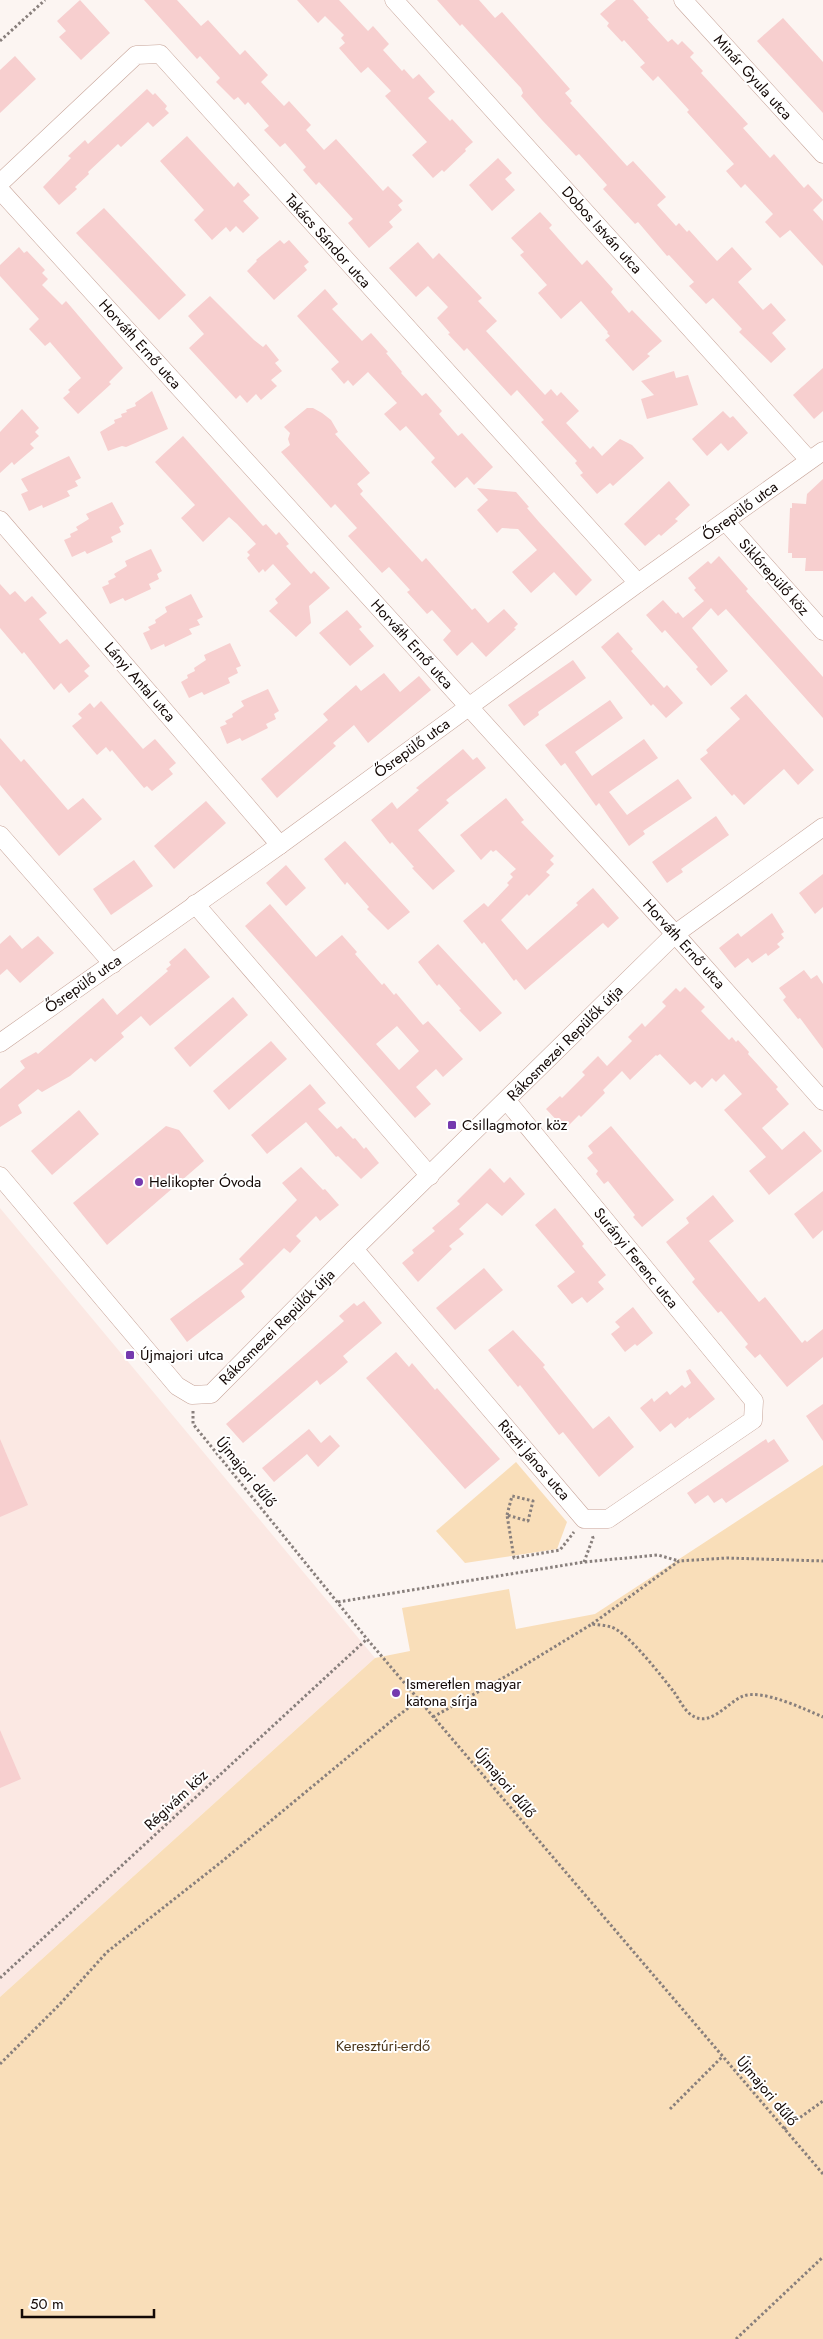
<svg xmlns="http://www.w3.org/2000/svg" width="823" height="2339" viewBox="0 0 823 2339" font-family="Jost,sans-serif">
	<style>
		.built { fill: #fbe8e3 }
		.green { fill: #f9deb9 }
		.building { fill: #f7cfcf; fill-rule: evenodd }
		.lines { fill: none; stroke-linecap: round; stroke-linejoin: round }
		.street-casing { stroke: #c7a499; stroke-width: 19 }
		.path { stroke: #887f7c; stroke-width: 3; stroke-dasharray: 2.5 2.5; stroke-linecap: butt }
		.street { stroke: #fff; stroke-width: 18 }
		.poi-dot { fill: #7539ae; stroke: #fff; stroke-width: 2 }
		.labels { text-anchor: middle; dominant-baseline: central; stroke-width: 4; stroke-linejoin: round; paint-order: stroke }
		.street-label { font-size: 15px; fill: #130805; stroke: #fff }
		.poi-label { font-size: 15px; fill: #130805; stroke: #fff; text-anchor: start }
		.park-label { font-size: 15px; fill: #4a361a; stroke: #fff }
	</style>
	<rect width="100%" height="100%" fill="#fcf5f2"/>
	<!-- built -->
	<polygon class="built" points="0,1208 375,1658 0,1997"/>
	<!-- green -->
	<g class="green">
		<polygon points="516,1462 567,1522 557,1549 465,1563 436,1531"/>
		<polygon points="823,1465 823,2339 0,2339 0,1997 375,1658 410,1651 402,1608 509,1589 516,1629 595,1614"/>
	</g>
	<!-- building -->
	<g class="building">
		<polygon points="80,0 110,33 81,60 59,37 66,31 57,21"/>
		<polygon points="144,0 177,0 201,26 208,20 240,55 245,50 268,75 261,82 284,106 289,101 311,125 306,130 324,150 336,139 383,191 388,186 403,201 398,205 402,210 389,222 393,227 369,248 348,223 353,219 319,182 316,185 303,170 306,167 285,143 280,147 264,130 269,126 248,102 245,105 238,97 234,100 216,82 220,78 200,56 197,59"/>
		<polygon points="297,0 339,0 368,31 373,26 389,44 383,50 402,71 404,69 413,79 419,74 435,92 428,98 450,121 452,119 473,142 465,149 466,151 444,172 442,170 433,178 412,155 427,142 385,96 391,91 368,67 361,73 339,48 345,43 341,38 344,35 325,16 318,23"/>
		<polygon points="437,0 479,0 495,18 502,12 570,89 565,93 572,101 570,103 627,166 633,161 666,197 657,205 676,226 679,223 687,232 689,230 717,261 732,247 752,269 738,282 763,310 771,303 786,320 772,333 786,349 771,363 739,332 742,329 713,298 706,304 689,286 694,282 669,255 667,256 638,222 635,224 603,189 607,185 579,154 576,156 542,120 521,96 523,93 521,88 462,24 460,26"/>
		<polygon points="616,0 633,0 649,18 647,19 668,42 672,39 678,45 682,41 694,53 690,57 703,71 701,73 748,124 743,128 770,158 774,154 804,188 808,184 823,200 813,210 823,221 823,266 790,230 780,238 765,222 773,214 745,184 741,188 726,171 734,164 687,112 689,110 658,76 653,81 640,67 645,63 624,40 622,42 607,26 609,23 600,14"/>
		<polygon points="783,18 823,62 823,113 757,41"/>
		<polygon points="15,56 36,79 0,113 0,70"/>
		<polygon points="147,89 153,95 155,93 167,106 165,109 169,113 153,127 148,122 121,147 118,144 88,172 89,174 75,187 77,189 59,205 43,187 71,158 68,156 85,140 88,144"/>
		<polygon points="187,136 234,187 238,182 250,195 243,201 259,218 243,233 236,226 230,232 226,227 212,240 194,220 204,210 160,161"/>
		<polygon points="498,158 512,173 505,179 515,190 492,211 469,185"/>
		<polygon points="104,208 186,295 159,320 76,233"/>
		<polygon points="540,212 552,225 549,228 582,265 587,260 613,289 611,292 629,313 632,310 662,341 647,354 650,356 633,371 605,340 610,336 607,333 608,332 581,301 561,319 538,293 547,285 520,255 524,252 511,238"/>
		<polygon points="280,240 284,244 289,240 309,262 304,266 307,270 274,300 247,271 257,261 256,260"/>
		<polygon points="418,242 433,259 439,253 482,298 478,301 497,321 486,331 545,395 551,389 557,396 561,392 579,411 566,423 590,449 593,446 602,456 620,439 632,445 644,458 613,486 610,483 597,494 580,475 583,473 575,463 577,461 541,422 544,420 517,390 511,396 467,348 464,351 448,334 450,333 437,318 448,307 428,286 416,297 389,268"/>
		<polygon points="19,247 24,253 27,251 45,270 42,273 48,279 42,285 62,305 66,301 123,368 109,382 111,384 78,414 63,398 70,392 68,390 81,378 50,342 45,346 29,329 39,319 0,276 0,265"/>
		<polygon points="325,289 338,304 332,309 362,341 371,333 388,352 386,353 402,372 401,373 422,396 426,393 442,411 439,414 458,436 462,433 493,467 474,485 467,477 455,488 431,462 435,458 406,426 400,431 384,414 397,403 368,372 353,386 348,380 344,384 331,369 339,362 297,316"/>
		<polygon points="210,296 254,340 263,347 266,344 279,360 275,363 282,371 271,380 277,386 261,400 256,394 247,403 240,395 236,399 189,348 204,334 188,316"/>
		<polygon points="823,368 823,411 814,419 793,395"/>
		<polygon points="674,371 676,378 688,375 698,405 647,419 641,399 654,395 641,381"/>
		<polygon points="152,391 168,429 126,447 122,446 108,451 100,432 115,423 114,420 122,417 121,414 127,412 126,410 136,406 135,403"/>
		<polygon points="307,408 313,408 322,413 331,420 338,432 335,434 370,473 357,484 363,491 360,494 422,562 426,558 472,610 475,608 488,623 504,609 518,624 514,628 516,629 486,657 472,642 457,656 443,640 451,631 432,610 427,614 407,592 410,590 389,567 382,573 348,536 357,528 335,504 331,508 281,452 290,445 288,439 290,433 284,427"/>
		<polygon points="22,409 39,428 35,432 39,436 30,444 34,448 14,465 12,462 0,473 0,432"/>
		<polygon points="723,411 730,418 733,416 748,433 728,451 721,443 707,456 692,439"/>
		<polygon points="183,436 263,526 266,524 276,535 279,532 289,544 286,546 311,574 314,571 330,588 309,606 311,623 296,637 269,611 278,603 275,599 291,584 273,564 265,572 263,569 259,573 247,558 250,555 247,552 256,544 237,524 229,517 203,542 181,518 195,505 155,462"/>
		<polygon points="69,456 81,478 75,481 78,486 67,491 70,496 43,508 42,505 29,511 21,494 28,491 21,479"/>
		<polygon points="823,479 823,571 805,571 806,558 792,558 792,553 788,553 790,508 792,508 792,503 806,504 807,494"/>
		<polygon points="669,481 690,505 675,519 678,521 661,536 659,534 645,546 624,524"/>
		<polygon points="477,488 516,492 529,507 527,508 539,522 592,580 576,596 554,572 531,593 512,572 537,550 518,529 502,528 497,533 477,510 488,500"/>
		<polygon points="112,502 124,524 119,527 121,532 111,537 113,542 87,554 85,551 72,557 64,540 71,537 70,534 78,530 76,527 89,519 86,514"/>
		<polygon points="151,549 162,571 157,574 159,579 149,584 151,589 125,601 123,598 110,604 102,587 109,584 108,581 116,577 114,574 127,566 125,561"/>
		<polygon points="719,556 748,589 746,591 823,677 823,718 726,609 718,616 711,608 692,628 728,671 711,686 696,669 698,667 665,630 662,633 646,615 663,600 676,614 678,612 683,618 704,601 694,590 696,588 688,578 708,561 711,564"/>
		<polygon points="0,584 10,595 15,591 25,602 32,596 47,613 39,619 60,644 67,639 90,666 84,671 89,676 69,693 61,683 54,690 24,652 22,654 0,628"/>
		<polygon points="191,594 203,617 197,620 200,625 189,629 192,634 165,647 164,644 151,650 143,633 150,630 148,627 156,623 155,620 167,612 165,607"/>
		<polygon points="347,610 362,627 359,629 374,646 350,666 319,633"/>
		<polygon points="618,632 633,649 631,651 664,688 667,685 683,703 666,718 653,704 651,706 601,647"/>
		<polygon points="230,643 241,666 236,668 238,673 228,678 230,683 204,695 202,692 189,698 181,682 188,678 187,675 195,671 194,668 206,660 204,655"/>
		<polygon points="573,660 586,678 538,712 539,715 524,726 508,705"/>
		<polygon points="384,673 400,692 419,676 431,690 368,743 354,725 333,743 336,746 277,798 261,779 328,720 323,714 356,685 361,691"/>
		<polygon points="268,689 279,711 274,714 276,719 266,724 268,728 242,741 240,738 227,744 220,727 227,724 225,721 233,717 232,714 244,706 241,701"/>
		<polygon points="746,694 814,770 798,785 784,769 744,805 734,794 732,796 700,759 708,753 706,750 740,719 730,708"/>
		<polygon points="610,700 623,718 575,752 592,776 644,739 658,758 609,792 627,815 678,779 692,798 643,831 645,834 629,846 599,803 596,806 565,763 561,766 545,745"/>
		<polygon points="101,701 143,749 155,739 176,763 169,769 173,774 152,791 147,786 144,788 112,750 110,752 106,747 97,755 72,726 82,718 78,714 90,703 94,708"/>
		<polygon points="0,738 21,762 24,759 68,810 83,798 102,819 59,856 0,785"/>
		<polygon points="463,749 473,760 477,757 486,768 446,800 449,803 418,830 455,871 433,890 412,868 414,867 392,842 390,844 371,820 392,802 397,809 419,790 416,788"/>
		<polygon points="506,798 524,820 521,822 554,856 550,860 554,864 546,872 550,875 529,896 527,894 501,920 527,950 578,905 576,903 593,888 619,918 608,928 603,923 525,990 516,979 514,981 484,942 482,944 463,921 484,903 488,907 509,885 507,883 513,877 510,874 516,869 496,850 493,852 491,850 481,860 460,835"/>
		<polygon points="206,801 226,823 174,869 154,846"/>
		<polygon points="716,816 729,835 681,869 683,872 667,883 652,862"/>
		<polygon points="345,841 410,912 388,930 367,909 369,907 347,882 345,885 324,859"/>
		<polygon points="134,860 153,886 111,915 93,889"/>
		<polygon points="286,865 306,888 286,906 266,883"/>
		<polygon points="823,874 823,907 815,914 799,893"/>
		<path d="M 270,904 L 316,957 L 342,935 L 357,952 L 355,954 L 382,985 L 384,983 L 394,995 L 396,993 L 423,1025 L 428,1021 L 463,1059 L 443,1077 L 436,1069 L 416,1087 L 431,1104 L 415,1118 L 245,926 ZM 397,1026 L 419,1051 L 399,1070 L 376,1044 Z"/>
		<polygon points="772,913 784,932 781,934 784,938 777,944 780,947 768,956 766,953 752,963 748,958 735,968 719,948 738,933 741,937"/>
		<polygon points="10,935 22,949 38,936 54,953 20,983 7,969 0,975 0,944"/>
		<polygon points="438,944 502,1013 480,1032 459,1010 461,1009 439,984 437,986 418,962"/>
		<polygon points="185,948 210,977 150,1026 141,1016 121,1033 124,1037 95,1062 91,1058 70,1076 42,1092 38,1089 18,1105 22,1113 0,1127 0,1089 25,1068 20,1061 36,1052 38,1054 103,998 117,1015 168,971 166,969 171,965 169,962"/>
		<polygon points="804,970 811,979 817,975 823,984 823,1049 800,1018 798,1019 783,1000 786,997 779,988"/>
		<polygon points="685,987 705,1007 701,1011 729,1040 732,1037 736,1042 738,1040 749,1052 748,1054 778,1087 776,1089 789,1104 762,1128 782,1150 804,1131 822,1151 769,1195 749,1171 766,1157 724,1110 742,1094 724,1074 716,1082 712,1078 702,1088 695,1081 690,1085 660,1054 657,1056 656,1055 630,1080 622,1071 603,1090 605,1093 581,1117 579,1115 565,1129 546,1109 560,1096 562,1098 585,1075 582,1072 598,1056 607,1066 632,1041 628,1037 642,1023 645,1027 666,1006 662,1002 676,988 680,992"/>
		<polygon points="233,997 248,1015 190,1067 174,1048"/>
		<polygon points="271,1041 287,1059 229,1110 213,1091"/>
		<polygon points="310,1084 326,1103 318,1109 337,1129 341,1126 353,1139 355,1138 364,1149 366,1147 379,1163 361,1179 338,1156 336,1157 306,1122 267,1154 251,1135"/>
		<polygon points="79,1110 99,1134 52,1175 31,1151"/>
		<polygon points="166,1126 179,1130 204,1161 107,1245 73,1203"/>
		<polygon points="611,1126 674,1200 642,1227 633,1217 635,1215 608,1181 604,1184 596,1174 598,1171 587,1158 593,1153 588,1146"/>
		<polygon points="301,1167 323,1190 325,1189 339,1205 320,1221 316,1216 296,1236 301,1241 290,1253 284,1248 241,1291 245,1297 187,1342 170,1319 244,1264 239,1259 297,1200 282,1183"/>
		<polygon points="490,1168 504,1183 510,1177 525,1194 502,1216 487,1203 459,1229 464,1234 449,1246 452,1249 418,1282 402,1263 414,1253 412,1250 435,1231 432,1228 460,1204 457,1201"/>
		<polygon points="823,1191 823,1230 813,1239 794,1214"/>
		<polygon points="713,1195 734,1221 709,1241 759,1302 765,1297 802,1343 805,1340 807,1342 823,1329 823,1357 787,1387 760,1354 755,1358 745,1347 748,1344 721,1311 718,1313 692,1282 695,1279 666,1242 689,1223 686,1218"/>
		<polygon points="555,1208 584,1244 582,1246 606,1275 598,1282 604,1289 587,1303 582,1297 572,1304 557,1286 575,1272 535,1225"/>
		<polygon points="484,1268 503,1290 455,1330 436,1308"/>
		<polygon points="364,1301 382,1323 343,1356 348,1362 334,1374 320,1385 317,1380 243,1443 226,1424 344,1321 339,1316 354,1303 357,1306"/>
		<polygon points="633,1307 653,1333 637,1346 635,1344 625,1352 611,1334 620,1327 615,1322"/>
		<polygon points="513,1330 545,1365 543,1367 593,1429 609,1416 634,1447 599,1477 563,1432 559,1435 520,1385 518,1387 488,1350"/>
		<polygon points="396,1352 409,1367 412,1363 435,1390 437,1388 500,1459 465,1489 366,1378"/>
		<polygon points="690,1369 715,1399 689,1419 688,1417 675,1428 671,1423 660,1432 640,1408 652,1398 654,1402 667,1391 670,1395 682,1385 685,1388 691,1383 686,1371"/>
		<polygon points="823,1404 823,1441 806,1416"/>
		<polygon points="309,1429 321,1443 330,1435 340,1446 318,1467 307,1454 274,1482 262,1468"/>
		<polygon points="0,1439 28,1505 0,1517"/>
		<polygon points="766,1439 768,1443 774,1439 789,1461 726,1503 722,1498 714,1503 708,1495 695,1504 687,1493"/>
		<polygon points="0,1730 21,1779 0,1788"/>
	</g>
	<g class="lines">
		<!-- street casing -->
		<g class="street-casing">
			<g id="street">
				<polyline points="394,0 809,460"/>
				<polyline points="683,0 823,154"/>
				<polyline points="0,183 136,55 160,54 638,583"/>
				<polyline points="0,190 675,934 823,1101"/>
				<polyline points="0,520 280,845"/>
				<polyline points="726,522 823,631"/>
				<polyline points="0,835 113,964"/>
				<polyline points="195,904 430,1176"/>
				<polyline points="0,1043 280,845 638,583 823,451"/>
				<polyline points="0,1176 177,1386 192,1395 211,1394 354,1249 675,934 823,827"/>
				<polyline points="354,1249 584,1519 608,1519 753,1420 754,1401 507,1101"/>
			</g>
		</g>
		<!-- path -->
		<g class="path">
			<polyline points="0,41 45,0"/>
			<polyline points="193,1411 193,1424 367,1639 823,2174"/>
			<polyline points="507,1515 512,1496 533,1501 528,1521 507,1515 514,1558 560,1550 574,1532"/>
			<polyline points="584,1562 593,1538 592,1535"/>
			<polyline points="338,1602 584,1562 658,1555 679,1561"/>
			<polyline points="592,1624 679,1561 727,1558 823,1561"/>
			<path d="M 433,1717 L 510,1674 L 592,1624 C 598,1625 605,1625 611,1627 C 628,1632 662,1677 674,1692 C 679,1699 685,1712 693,1716 C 711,1727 728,1702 743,1696 C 763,1689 804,1709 823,1717"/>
			<polyline points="0,1978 367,1639"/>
			<polyline points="0,2064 60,2004 107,1952 220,1863 395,1718 419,1700"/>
			<polyline points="670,2109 723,2056"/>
			<polyline points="784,2129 823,2101"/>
			<polyline points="736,2339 823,2257"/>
		</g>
		<!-- street -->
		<use href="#street" class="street"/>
	</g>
	<!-- markers -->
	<g class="poi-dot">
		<rect x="447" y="1120" width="10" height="10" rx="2.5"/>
		<circle cx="139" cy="1182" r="5"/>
		<rect x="125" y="1350" width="10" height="10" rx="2.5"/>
		<circle cx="396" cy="1693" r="5"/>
	</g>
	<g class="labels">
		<!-- street labels -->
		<g class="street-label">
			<text transform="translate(753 77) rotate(48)">Minár Gyula utca</text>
			<text transform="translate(602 230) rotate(48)">Dobos István utca</text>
			<text transform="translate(328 241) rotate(48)">Takács Sándor utca</text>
			<text transform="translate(140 344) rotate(48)">Horváth Ernő utca</text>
			<text transform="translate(740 511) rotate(-36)">Ősrepülő utca</text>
			<text transform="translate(774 577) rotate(48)">Siklórepülő köz</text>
			<text transform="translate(412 644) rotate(48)">Horváth Ernő utca</text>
			<text transform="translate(140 682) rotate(49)">Lányi Antal utca</text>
			<text transform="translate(412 748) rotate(-36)">Ősrepülő utca</text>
			<text transform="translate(684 944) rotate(48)">Horváth Ernő utca</text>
			<text transform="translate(83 984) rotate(-35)">Ősrepülő utca</text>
			<text transform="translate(565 1043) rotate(-45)">Rákosmezei Repülők útja</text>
			<text transform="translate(636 1258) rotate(51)">Surányi Ferenc utca</text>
			<text transform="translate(277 1327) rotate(-45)">Rákosmezei Repülők útja</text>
			<text transform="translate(534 1460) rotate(49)">Riszti János utca</text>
			<text transform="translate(246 1472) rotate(51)">Újmajori dűlő</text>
			<text transform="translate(505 1783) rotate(50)">Újmajori dűlő</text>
			<text transform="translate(176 1800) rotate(-43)">Régivám köz</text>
			<text transform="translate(767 2091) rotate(50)">Újmajori dűlő</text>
		</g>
		<!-- poi labels -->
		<g class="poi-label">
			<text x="462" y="1125">Csillagmotor köz</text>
			<text x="149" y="1182">Helikopter Óvoda</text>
			<text x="140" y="1355">Újmajori utca</text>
			<text x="406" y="1684">Ismeretlen magyar<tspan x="406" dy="17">katona sírja</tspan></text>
		</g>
		<!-- park labels -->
		<g class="park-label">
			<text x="383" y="2046">Keresztúri-erdő</text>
		</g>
	</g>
	<!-- scale -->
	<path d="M22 2309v8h132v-8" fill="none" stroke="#130805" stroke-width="2.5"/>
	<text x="30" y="2309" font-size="15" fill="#130805" stroke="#ffffff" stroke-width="4" paint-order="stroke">50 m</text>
</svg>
